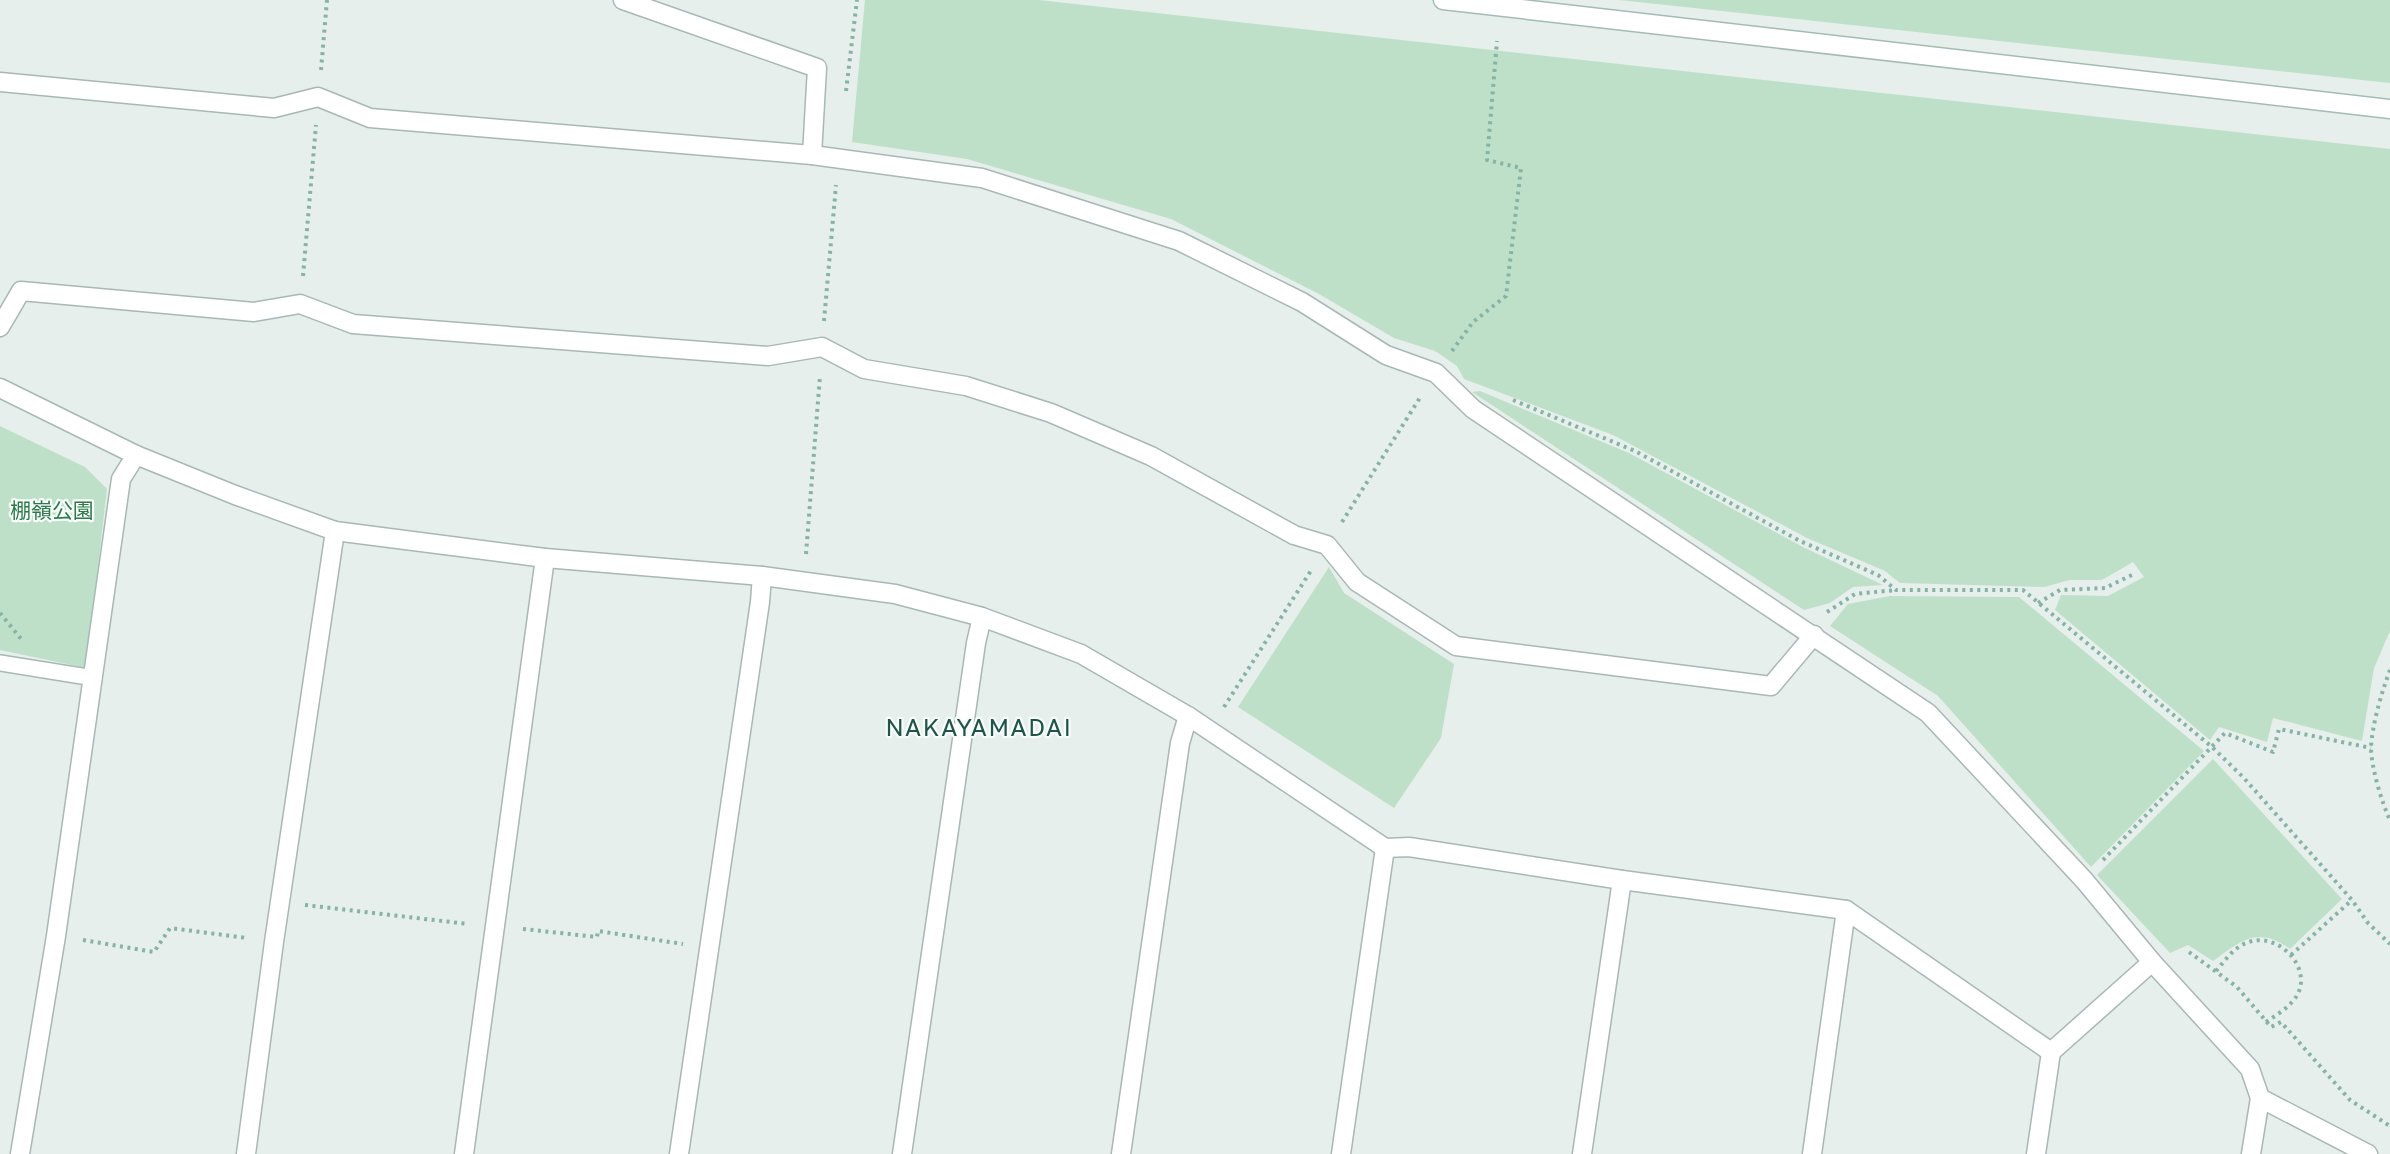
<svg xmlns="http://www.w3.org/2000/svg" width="2390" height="1154" viewBox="0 0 2390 1154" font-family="'Golos Text','Noto Sans JP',sans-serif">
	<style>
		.green { fill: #bfe0c8 }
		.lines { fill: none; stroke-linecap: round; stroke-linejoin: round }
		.lane-casing { stroke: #a8b8b2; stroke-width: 18 }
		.street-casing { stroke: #a8b8b2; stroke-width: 21 }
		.secondary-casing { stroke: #a4bbb3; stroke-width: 21 }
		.path { stroke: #86b3a5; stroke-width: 4; stroke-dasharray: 3 4.5; stroke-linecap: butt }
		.lane { stroke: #fff; stroke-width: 15 }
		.street { stroke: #fff; stroke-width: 18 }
		.secondary { stroke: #fff; stroke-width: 18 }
		.labels { text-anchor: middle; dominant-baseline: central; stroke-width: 4.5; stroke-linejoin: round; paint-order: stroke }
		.park-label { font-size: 21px; fill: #2d7a4b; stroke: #f7fbf9 }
		.quarter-label { font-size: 24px; letter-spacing: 1.5px; fill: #1f5548; stroke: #f7fbf9 }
	</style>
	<rect width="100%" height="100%" fill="#e6efeb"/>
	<!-- green -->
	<g class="green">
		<polygon points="865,0 1039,0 2390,149 2390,631 2374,668 2362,741 2273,718 2267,742 2219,727 2210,740 2055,610 2061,595 2108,596 2144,577 2133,562 2102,580 2070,580 2044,587 1900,583 1885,571 1807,538 1613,435 1464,379 1457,366 1435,351 1394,338 1319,294 1171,219 967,159 852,142"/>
		<polygon points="1619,0 2390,0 2390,83"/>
		<polygon points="1480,391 1629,453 1803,547 1883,585 1853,587 1830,603 1804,610 1472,392"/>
		<polygon points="0,426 85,467 107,489 86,668 0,650"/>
		<polygon points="1329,567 1344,593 1454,664 1441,738 1394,808 1238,707"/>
		<polygon points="1890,596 2019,597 2204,751 2091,867 1938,696 1830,626 1848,604"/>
		<path d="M 2213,759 L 2342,899 L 2290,949 C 2257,925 2241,941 2213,961 L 2188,945 L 2170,953 L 2097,875 Z"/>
	</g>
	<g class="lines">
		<!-- lane casing -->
		<g class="lane-casing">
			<polyline id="lane" points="0,663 94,678"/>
		</g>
		<!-- street casing -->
		<g class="street-casing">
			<g id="street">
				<polyline points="623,0 817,68 812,155"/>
				<polyline points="0,82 274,108 318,97 370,118 812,155 982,178 1179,241 1302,302 1386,355 1436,373 1473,409 1928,713 2084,880 2152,962 2250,1069 2260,1098 2368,1154"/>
				<polyline points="0,327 21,291 254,312 300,304 353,324 768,356 822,347 864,369 966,386 1051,413 1151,456 1294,535 1327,545 1357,582 1456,646 1771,686 1814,635"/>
				<polyline points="0,388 136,455 235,495 335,531 545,558 762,576 895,594 982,617 1081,654 1188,716 1385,848 1409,847 1622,880 1846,910 2051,1052 2036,1154"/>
				<polyline points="2051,1052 2152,962"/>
				<polyline points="20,1154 56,936 121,479 136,455"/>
				<polyline points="246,1154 274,942 335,531"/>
				<polyline points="464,1154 545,558"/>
				<polyline points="679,1154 760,602 762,576"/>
				<polyline points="902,1154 976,643 982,617"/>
				<polyline points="1121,1154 1180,743 1188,716"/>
				<polyline points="1341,1154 1385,848"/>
				<polyline points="1582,1154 1622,880"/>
				<polyline points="1812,1154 1846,910"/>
				<polyline points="2251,1154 2260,1098"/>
			</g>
		</g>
		<!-- secondary casing -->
		<g class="secondary-casing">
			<polyline id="secondary" points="1443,0 2390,109"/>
		</g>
		<!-- path -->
		<g class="path">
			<polyline points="321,70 327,0"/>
			<polyline points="846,91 857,0"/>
			<polyline points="303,276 316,125"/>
			<polyline points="824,321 836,185"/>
			<polyline points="1452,351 1473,322 1506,296 1521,168 1487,160 1497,41"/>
			<polyline points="1513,400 1635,451 1800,541 1878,575 1896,590 2023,590 2212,747 2243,777 2352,900 2368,923 2390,944"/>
			<polyline points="1342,522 1421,396"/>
			<polyline points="806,554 820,376"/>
			<polyline points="2038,603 2060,590 2105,588 2136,573"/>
			<polyline points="1827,612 1855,594 1896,590"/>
			<polyline points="0,613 22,640"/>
			<path d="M 2390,670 C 2382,691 2372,725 2371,748 C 2371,766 2382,804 2390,820"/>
			<polyline points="1224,707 1312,569"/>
			<polyline points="2103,860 2225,733 2273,752 2279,729 2371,748"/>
			<polyline points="305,905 468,924"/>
			<polyline points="523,929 597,937 598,931 683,944"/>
			<polyline points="83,940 154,952 170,928 247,938"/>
			<polyline points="2189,952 2237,987 2271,1027 2281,1022 2350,1100 2390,1126"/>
			<polyline points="2291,955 2352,900"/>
			<path d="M 2216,971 C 2224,962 2231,951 2242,945 C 2277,925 2320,973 2292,1002 C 2285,1010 2275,1016 2266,1022"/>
		</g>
		<!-- lane -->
		<use href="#lane" class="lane"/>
		<!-- street -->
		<use href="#street" class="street"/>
		<!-- secondary -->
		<use href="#secondary" class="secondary"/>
	</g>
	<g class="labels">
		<!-- park labels -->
		<g class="park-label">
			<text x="52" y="510">棚嶺公園</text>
		</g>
		<!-- quarter labels -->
		<g class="quarter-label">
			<text x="979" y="726">NAKAYAMADAI</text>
		</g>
	</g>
</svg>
